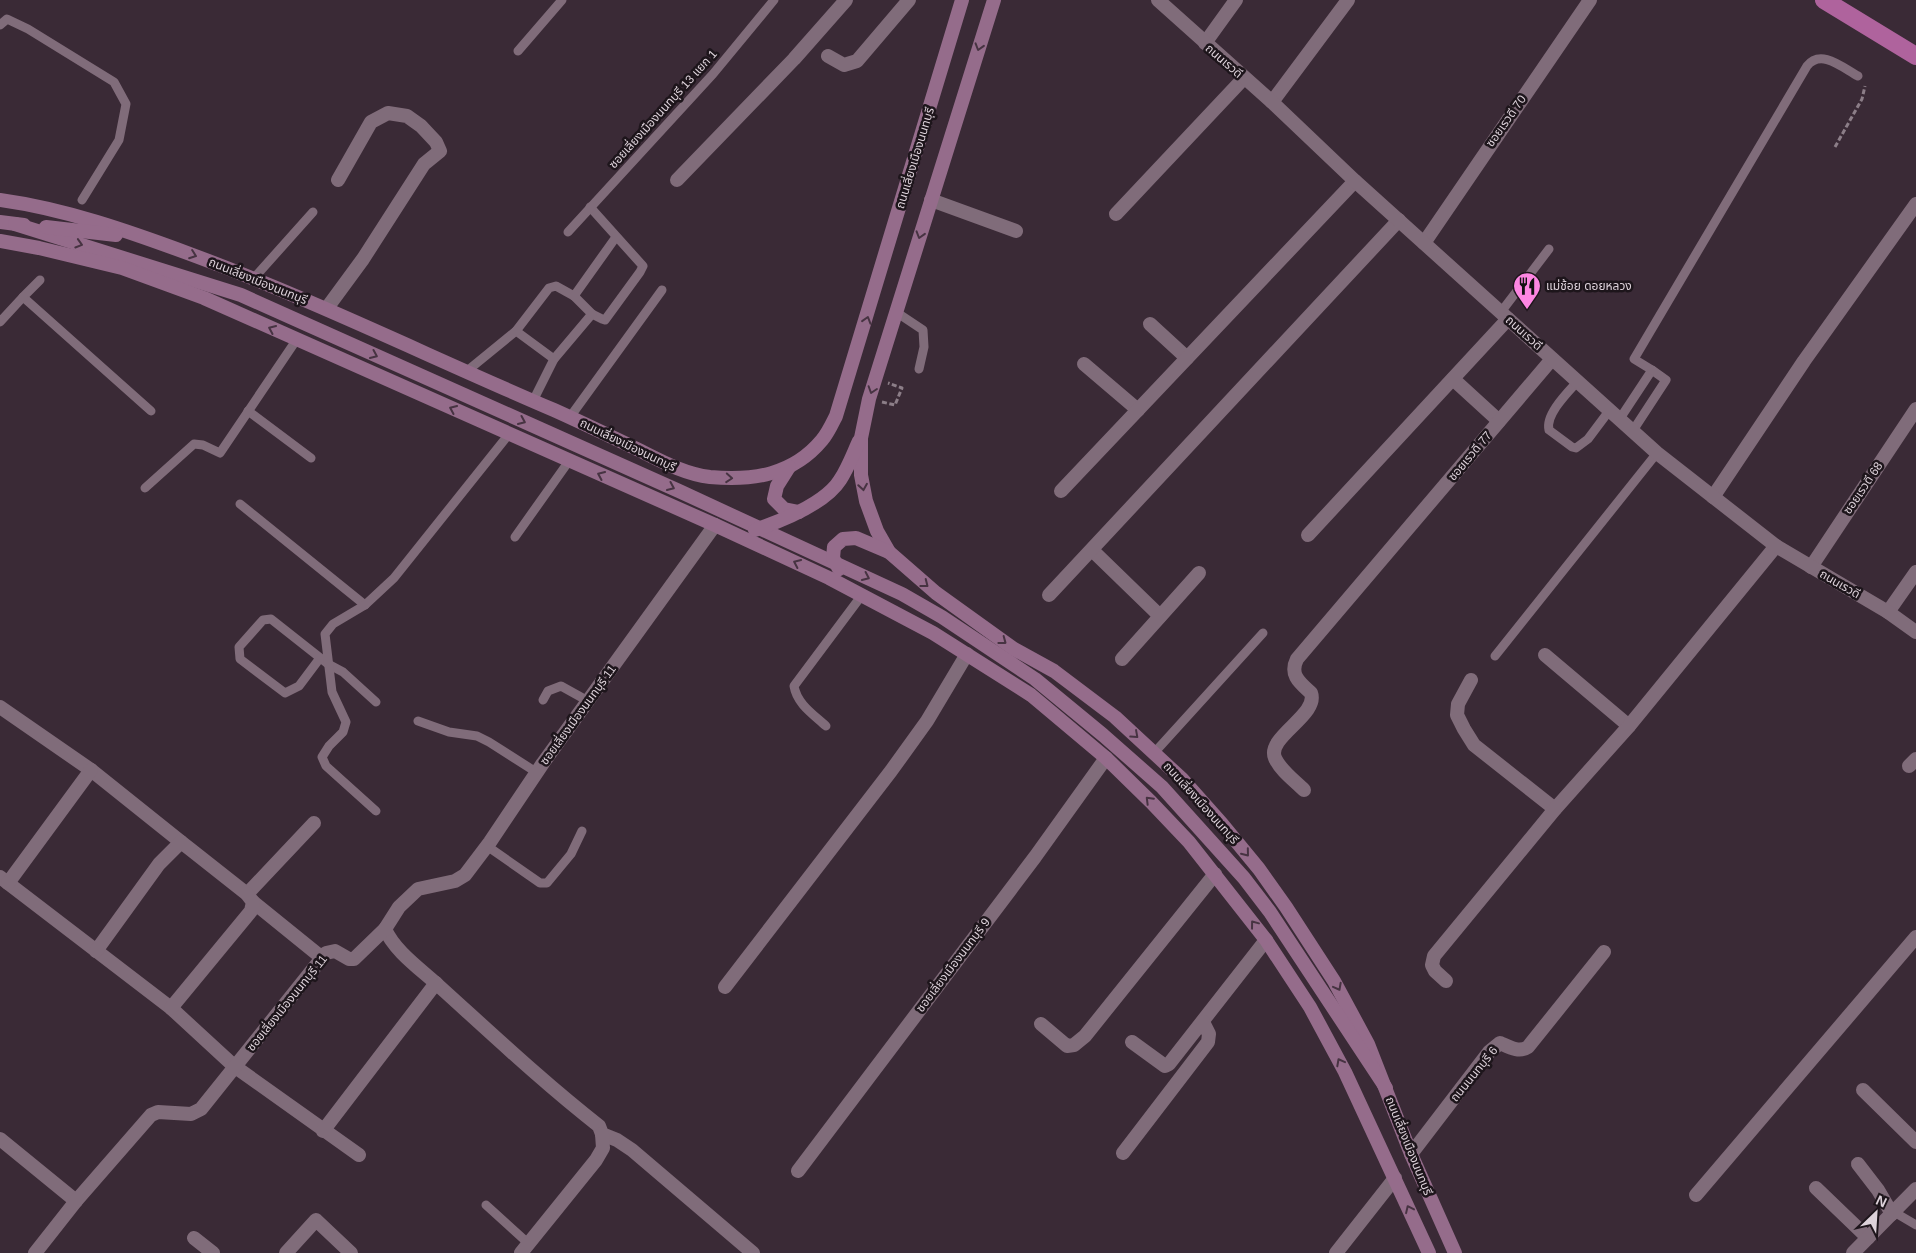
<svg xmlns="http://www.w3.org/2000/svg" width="1916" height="1253" viewBox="0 0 1916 1253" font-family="Helvetica,'Noto Sans Thai',sans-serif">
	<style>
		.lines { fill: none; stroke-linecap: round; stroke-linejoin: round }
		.canal { stroke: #af639d; stroke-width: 18 }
		.path { stroke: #8c7e88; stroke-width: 3; stroke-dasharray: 5 2.5; stroke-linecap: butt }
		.service { stroke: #806c7a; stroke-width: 9 }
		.minor { stroke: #806c7a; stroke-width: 14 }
		.tertiary { stroke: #806c7a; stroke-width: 14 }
		.secondary { stroke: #956c8b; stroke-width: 14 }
		.oneway { stroke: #473342 }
		.labels { text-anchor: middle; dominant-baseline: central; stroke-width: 5; stroke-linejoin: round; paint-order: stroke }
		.street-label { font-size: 12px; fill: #ddd2da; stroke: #1d151b }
		.poi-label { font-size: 12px; fill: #ddd2da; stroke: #1d151b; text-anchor: start }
	</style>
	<rect width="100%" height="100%" fill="#3a2a36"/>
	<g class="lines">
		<!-- canal -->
		<polyline class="canal" points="1824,0 1916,56"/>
		<!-- path -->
		<g class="path">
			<polyline points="1835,147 1862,99 1865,86"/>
			<polyline points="882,402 895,405 902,388 888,383"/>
		</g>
		<!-- service -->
		<g class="service">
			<polyline points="0,25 7,19 28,29 114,82 126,104 119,140 82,200"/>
			<polyline points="518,51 562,0"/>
			<polyline points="590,207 643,266 640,272 605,320 602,319 592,314"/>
			<polyline points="568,232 713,74 774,0"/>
			<polyline points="254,278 313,212"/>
			<polyline points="40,280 23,297 151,411"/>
			<polyline points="896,312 923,330 924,347 919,369"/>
			<polyline points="1501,312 1549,249"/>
			<polyline points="0,322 23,297"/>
			<polyline points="516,331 554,359"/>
			<polyline points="467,371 516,331 549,288 556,286 574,296"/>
			<path d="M 1577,382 C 1567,393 1545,415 1549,430 L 1572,447 L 1576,448 L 1588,439 L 1609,411"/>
			<polyline points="533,401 554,359 592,314 574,296 616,237"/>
			<polyline points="248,411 311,458"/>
			<polyline points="570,417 662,290"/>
			<path d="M 1619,420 L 1652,370 L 1634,359 L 1807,66 C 1821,48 1843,68 1858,76"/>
			<polyline points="1632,432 1666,380 1652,370"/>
			<polyline points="145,488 194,444 203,445 220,453 297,339"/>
			<polyline points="240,504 365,605"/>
			<polyline points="515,537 569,461"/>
			<polyline points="1495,656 1657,453"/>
			<polyline points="320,658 299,686 285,693 240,659 239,647 263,620 271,619 328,664 343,672 376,702"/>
			<polyline points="543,700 548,691 561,686 588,701"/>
			<polyline points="418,721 449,732 477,736 489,742 536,772"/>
			<path d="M 826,726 C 813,714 797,704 794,686 L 862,595"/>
			<polyline points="1154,753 1263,633"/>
			<polyline points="376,811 326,766 322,757 329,746 343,732 346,722 332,692 325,634 333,624 365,605 394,578 509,434"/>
			<polyline points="487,846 540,883 547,883 571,854 582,831"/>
			<polyline points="486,1205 529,1244"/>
			<polyline points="1894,1212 1916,1225"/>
		</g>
		<!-- minor -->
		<g class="minor">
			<polyline points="1205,43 1236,0"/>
			<polyline points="828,56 844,65 857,61 909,0"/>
			<polyline points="1272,102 1348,0"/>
			<polyline points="677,180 794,59 846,0"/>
			<polyline points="931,200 1016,231"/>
			<polyline points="1116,214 1244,78"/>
			<polyline points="1424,243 1590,0"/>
			<polyline points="327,308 363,259 424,164 440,151 436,142 421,126 407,116 388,113 371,122 338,180"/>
			<polyline points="1150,324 1187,358"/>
			<polyline points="1084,364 1138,410"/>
			<polyline points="1453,379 1499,421"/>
			<polyline points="1061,491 1355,181"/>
			<polyline points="1713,497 1804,361 1916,204"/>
			<polyline points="1308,535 1508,319"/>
			<polyline points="1092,550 1160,616"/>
			<polyline points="1811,567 1916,409"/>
			<polyline points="1049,595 1399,220"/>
			<polyline points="1888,612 1916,572"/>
			<polyline points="1545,655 1629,726"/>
			<polyline points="1122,659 1199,573"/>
			<polyline points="1471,680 1458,704 1457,715 1464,729 1474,745 1555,809"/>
			<polyline points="0,707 91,770 181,842"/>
			<polyline points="1909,766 1916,759"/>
			<path d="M 1304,790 C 1295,781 1280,770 1275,758 C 1266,737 1319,715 1311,693 C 1300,683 1289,675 1297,659 L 1552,359"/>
			<polyline points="0,877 171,1008 234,1066 359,1155"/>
			<polyline points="8,883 91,770"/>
			<polyline points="247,894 314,823"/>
			<polyline points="253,902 321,957"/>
			<path d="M 385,929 C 395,952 422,970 440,987 C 492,1034 544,1083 599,1126 L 602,1134 L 617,1140 L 632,1150 L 753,1253"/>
			<polyline points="96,951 159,864 181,842 190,849 247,894 253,902 251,911 171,1008"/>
			<polyline points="1446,981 1435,971 1432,965 1434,956 1555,809 1629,726 1776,546"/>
			<polyline points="725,987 891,771 927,721 967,654"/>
			<polyline points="1041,1024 1067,1046 1074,1045 1085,1036 1215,874"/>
			<polyline points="1132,1042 1165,1066 1169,1064 1266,940"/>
			<polyline points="1863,1090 1916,1142"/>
			<polyline points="323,1131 436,983"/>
			<polyline points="0,1139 76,1201"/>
			<polyline points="1123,1153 1208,1042 1209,1034 1203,1022"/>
			<path d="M 1411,1154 L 1489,1052 L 1500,1043 C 1509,1047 1519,1053 1528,1047 L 1604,952"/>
			<polyline points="1858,1164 1878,1190 1892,1214"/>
			<polyline points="798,1171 1035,857 1106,758"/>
			<polyline points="1816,1188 1868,1238"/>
			<polyline points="1696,1195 1916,937"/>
			<polyline points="194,1238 213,1253"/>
			<polyline points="35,1253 76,1201 151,1115 158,1112 191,1114 201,1109 326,953 335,951 349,959 354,959 385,929 399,907 418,889 455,881 465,875 490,842 543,763 715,525"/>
			<polyline points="286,1253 316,1220 351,1253"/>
			<polyline points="521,1253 596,1160 603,1148 602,1134"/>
			<polyline points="1336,1253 1395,1178"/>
			<polyline points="1853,1253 1916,1189"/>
		</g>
		<!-- tertiary -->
		<polyline class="tertiary" points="1158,0 1272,102 1355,181 1657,453 1776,546 1888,612 1916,632"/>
		<!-- secondary -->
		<g class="secondary">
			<polyline points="994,0 869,399 861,438 861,475 866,501 877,531 889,552 936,593 1014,649 1054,671 1115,717 1182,779 1222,824 1259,869 1286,907 1334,981 1368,1044 1411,1154 1455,1253"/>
			<path d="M 0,200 C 65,209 128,231 190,254 C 314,300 432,358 554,410 C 583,423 612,437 641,451 C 663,462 685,474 710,477 C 753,481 793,475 822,440 C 828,433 832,424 836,416 L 962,0"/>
			<polyline points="0,222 24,225"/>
			<polyline points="15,224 241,295 679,491 902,594 942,617 1035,679 1103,735 1162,787 1244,878 1270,912 1386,1088"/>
			<polyline points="46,227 116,235"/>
			<polyline points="0,241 39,248 122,268 204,298 715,525 829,578 933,633 1031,695 1106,758 1151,802 1189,842 1266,940 1310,1007 1345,1072 1429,1253"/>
			<polyline points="789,467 777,486 774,499 784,509 799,512"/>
			<path d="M 755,530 C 781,521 825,504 840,480 C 848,468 853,454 859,441"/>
			<polyline points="839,569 833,558 834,547 843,539 856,538 889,552"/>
		</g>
	</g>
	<!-- one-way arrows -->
	<defs><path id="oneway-chevron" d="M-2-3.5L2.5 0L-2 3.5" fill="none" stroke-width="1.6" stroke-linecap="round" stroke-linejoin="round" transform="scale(1.25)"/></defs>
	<g class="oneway">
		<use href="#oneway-chevron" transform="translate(979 47) rotate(107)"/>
		<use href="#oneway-chevron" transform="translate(920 235) rotate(107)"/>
		<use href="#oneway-chevron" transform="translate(79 244) rotate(17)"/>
		<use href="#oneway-chevron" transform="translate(193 255) rotate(20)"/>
		<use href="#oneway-chevron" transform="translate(867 320) rotate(-73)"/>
		<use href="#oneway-chevron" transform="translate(272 329) rotate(-156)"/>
		<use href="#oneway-chevron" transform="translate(374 355) rotate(24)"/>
		<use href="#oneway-chevron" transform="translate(872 390) rotate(108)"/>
		<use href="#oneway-chevron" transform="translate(453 409) rotate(-156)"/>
		<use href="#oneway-chevron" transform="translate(522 421) rotate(24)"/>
		<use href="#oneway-chevron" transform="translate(601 475) rotate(-156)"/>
		<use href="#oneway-chevron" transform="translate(729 478) rotate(4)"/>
		<use href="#oneway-chevron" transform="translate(671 487) rotate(24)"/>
		<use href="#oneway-chevron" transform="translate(863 487) rotate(81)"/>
		<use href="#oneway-chevron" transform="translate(797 563) rotate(-155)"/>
		<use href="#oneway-chevron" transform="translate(866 577) rotate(25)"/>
		<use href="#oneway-chevron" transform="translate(925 584) rotate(38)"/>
		<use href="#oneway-chevron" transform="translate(1003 641) rotate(37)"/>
		<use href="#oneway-chevron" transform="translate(1135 735) rotate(42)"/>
		<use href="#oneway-chevron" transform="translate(1149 800) rotate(-135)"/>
		<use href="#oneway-chevron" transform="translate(1246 853) rotate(51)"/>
		<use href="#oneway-chevron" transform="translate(1254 924) rotate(-127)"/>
		<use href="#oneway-chevron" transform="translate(1338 987) rotate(62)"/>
		<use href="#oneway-chevron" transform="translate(1340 1062) rotate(-118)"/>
		<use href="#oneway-chevron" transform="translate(1409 1209) rotate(-115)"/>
	</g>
	<!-- icons -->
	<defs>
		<g id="restaurant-pin" transform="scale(1.4375)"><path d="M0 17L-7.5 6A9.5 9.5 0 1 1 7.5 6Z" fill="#fd86e2" stroke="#1d151b"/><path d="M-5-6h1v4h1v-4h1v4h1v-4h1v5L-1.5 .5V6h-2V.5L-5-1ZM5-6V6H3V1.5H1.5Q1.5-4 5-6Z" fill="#111"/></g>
	</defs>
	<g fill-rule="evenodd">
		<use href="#restaurant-pin" x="1527" y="286"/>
	</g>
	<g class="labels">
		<!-- street labels -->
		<g class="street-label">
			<text transform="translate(1224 61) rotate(41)">ถนนเรวดี</text>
			<text transform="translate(663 109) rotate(-48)">ซอยเลี่ยงเมืองนนทบุรี 13 แยก 1</text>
			<text transform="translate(1506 121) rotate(-55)">ซอยเรวดี 70</text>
			<text transform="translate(915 158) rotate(-73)">ถนนเลี่ยงเมืองนนทบุรี</text>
			<text transform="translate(258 281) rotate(22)">ถนนเลี่ยงเมืองนนทบุรี</text>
			<text transform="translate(1524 333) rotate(42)">ถนนเรวดี</text>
			<text transform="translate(628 445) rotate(26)">ถนนเลี่ยงเมืองนนทบุรี</text>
			<text transform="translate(1470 456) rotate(-50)">ซอยเรวดี 77</text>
			<text transform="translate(1863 488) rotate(-56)">ซอยเรวดี 68</text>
			<text transform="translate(1840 584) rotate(30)">ถนนเรวดี</text>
			<text transform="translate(578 715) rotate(-54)">ซอยเลี่ยงเมืองนนทบุรี 11</text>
			<text transform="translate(1201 803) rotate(48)">ถนนเลี่ยงเมืองนนทบุรี</text>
			<text transform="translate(953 965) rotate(-53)">ซอยเลี่ยงเมืองนนทบุรี 9</text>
			<text transform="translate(287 1003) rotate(-51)">ซอยเลี่ยงเมืองนนทบุรี 11</text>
			<text transform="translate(1474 1074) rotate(-51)">ถนนนนทบุรี 6</text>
			<text transform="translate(1409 1146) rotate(68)">ถนนเลี่ยงเมืองนนทบุรี</text>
		</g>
		<!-- poi labels -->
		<g class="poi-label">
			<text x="1546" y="286">แม่ช้อย ดอยหลวง</text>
		</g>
	</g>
	<!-- north arrow -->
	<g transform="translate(1876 1213) rotate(25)" stroke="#1d151b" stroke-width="4" paint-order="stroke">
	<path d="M0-4L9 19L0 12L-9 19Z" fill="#ddd2da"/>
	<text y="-8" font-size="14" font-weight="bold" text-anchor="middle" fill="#ddd2da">N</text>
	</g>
</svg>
